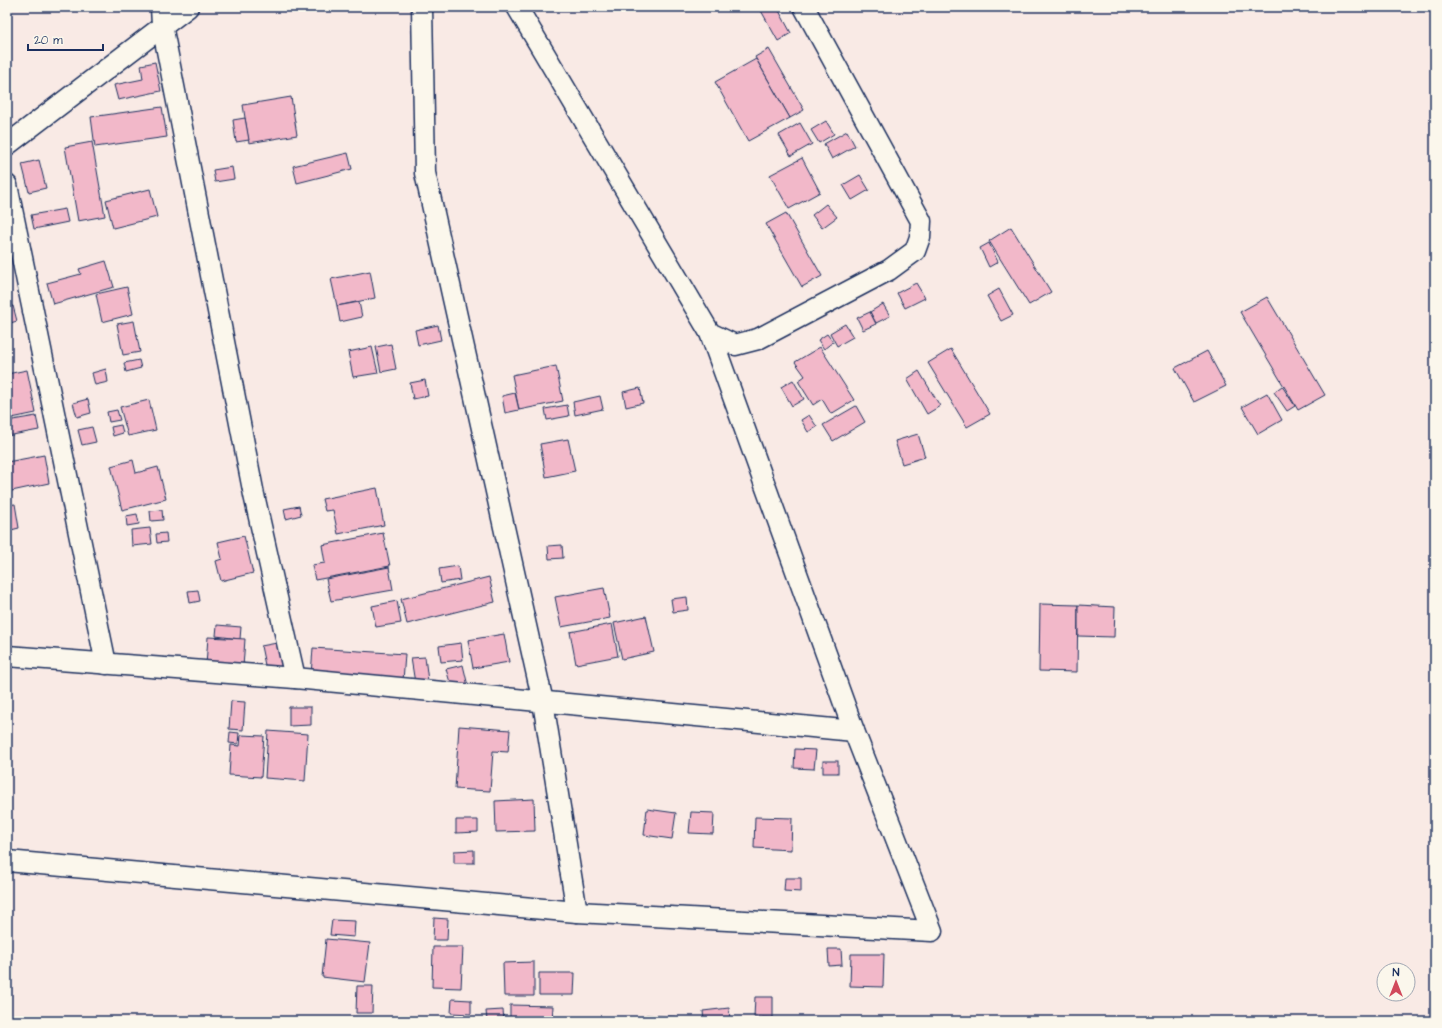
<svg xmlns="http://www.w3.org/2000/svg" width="1442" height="1028" viewBox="0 0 1442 1028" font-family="'Architects Daughter',sans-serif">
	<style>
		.building { fill: #f2b8c9; stroke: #1b2f5e }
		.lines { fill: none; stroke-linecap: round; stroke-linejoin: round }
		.minor-casing { stroke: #1b2f5e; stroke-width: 23 }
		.minor { stroke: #fbf7ec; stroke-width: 20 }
	</style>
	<rect width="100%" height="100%" fill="#f9eae5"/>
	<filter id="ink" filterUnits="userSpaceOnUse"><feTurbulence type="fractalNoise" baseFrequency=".025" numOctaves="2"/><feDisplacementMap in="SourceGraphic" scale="8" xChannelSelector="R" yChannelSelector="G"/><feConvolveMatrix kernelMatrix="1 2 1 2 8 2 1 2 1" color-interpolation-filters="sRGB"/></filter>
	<g filter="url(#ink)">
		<!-- building -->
		<g class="building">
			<polygon points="759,7 777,7 791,33 778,41"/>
			<polygon points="769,49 804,110 790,118 755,57"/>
			<polygon points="756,59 790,118 748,141 715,82"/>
			<polygon points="155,62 161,91 118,100 114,85 143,79 141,65"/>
			<polygon points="291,97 297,135 249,143 243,105"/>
			<polygon points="162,107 167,137 95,147 91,117"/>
			<polygon points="245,118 249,140 236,142 233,120"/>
			<polygon points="826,121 834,134 819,143 811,130"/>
			<polygon points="800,123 812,144 791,156 779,135"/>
			<polygon points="847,131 855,146 832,159 824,144"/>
			<polygon points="92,142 105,216 78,221 65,147"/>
			<polygon points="348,153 352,169 297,183 293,166"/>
			<polygon points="802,158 820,192 789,209 770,175"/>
			<polygon points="39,160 46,188 29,192 22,164"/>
			<polygon points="232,167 234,179 215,182 213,170"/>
			<polygon points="860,175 869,190 852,200 843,185"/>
			<polygon points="150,189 157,217 113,228 106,200"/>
			<polygon points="826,204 837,217 822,228 812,215"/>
			<polygon points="65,209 68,222 34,229 31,215"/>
			<polygon points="786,213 822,276 802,287 766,224"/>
			<polygon points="1011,227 1051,292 1029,305 989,241"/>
			<polygon points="989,243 998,262 989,267 980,248"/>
			<polygon points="106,261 114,287 53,304 47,283 81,274 79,269"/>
			<polygon points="370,271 375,298 337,306 331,279"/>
			<polygon points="916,283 925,298 905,308 897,293"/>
			<polygon points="127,287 133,314 102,322 96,294"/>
			<polygon points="999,289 1013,315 1001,321 987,296"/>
			<polygon points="1267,297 1325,395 1298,410 1240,312"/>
			<polygon points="359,302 362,317 340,322 337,306"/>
			<polygon points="883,304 890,316 876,323 870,312"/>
			<polygon points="13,306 17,321 7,324 7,307"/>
			<polygon points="870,312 876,324 863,330 857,318"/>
			<polygon points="134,321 140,352 123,355 117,324"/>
			<polygon points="845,324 853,337 837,346 830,333"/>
			<polygon points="438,325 441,340 418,345 415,330"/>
			<polygon points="827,334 833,342 824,349 818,340"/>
			<polygon points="391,344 396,369 381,372 376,347"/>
			<polygon points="372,347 378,373 353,377 348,352"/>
			<polygon points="820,347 854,400 831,414 822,399 813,405 798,381 805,376 795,362"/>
			<polygon points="951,349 990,414 967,427 928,363"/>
			<polygon points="1207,351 1226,386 1194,402 1175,368"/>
			<polygon points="139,360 141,368 126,372 124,363"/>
			<polygon points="556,366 563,401 519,410 512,375"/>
			<polygon points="106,369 108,382 95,385 92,373"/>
			<polygon points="27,370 36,413 7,419 7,374"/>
			<polygon points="919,371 940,406 927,414 907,379"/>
			<polygon points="425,380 428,396 413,399 410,383"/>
			<polygon points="793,380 804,399 792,406 781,387"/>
			<polygon points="1282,386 1295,406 1287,411 1274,392"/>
			<polygon points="640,388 643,403 626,407 623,392"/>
			<polygon points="515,393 519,410 505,413 502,396"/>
			<polygon points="1267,393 1282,420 1258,434 1242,407"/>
			<polygon points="600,396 603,409 575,415 573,402"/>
			<polygon points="88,399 91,413 77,417 73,403"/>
			<polygon points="149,400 156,430 128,436 120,407"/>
			<polygon points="567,405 569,416 547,420 545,409"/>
			<polygon points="856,406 865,422 833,441 823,425"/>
			<polygon points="117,410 120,420 109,422 107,412"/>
			<polygon points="809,415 817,427 808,432 801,420"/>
			<polygon points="36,416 39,430 7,436 7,421"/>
			<polygon points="121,425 123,433 113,436 111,427"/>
			<polygon points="92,427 96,442 82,445 78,430"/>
			<polygon points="918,434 925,457 902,464 895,441"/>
			<polygon points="568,439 575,471 546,477 540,444"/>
			<polygon points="44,455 49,483 7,492 7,462"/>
			<polygon points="133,460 136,473 158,467 166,499 122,510 111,466"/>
			<polygon points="377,488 384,525 338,534 333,510 325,511 322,499"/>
			<polygon points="15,504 19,528 7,531 7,505"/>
			<polygon points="299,506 301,515 286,519 284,509"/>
			<polygon points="162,510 163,520 151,521 150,511"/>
			<polygon points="137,514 139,524 127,526 126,516"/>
			<polygon points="150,528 152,544 132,546 131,530"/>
			<polygon points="166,533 167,542 157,543 156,534"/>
			<polygon points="383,533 390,566 315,580 312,565 325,563 322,545"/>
			<polygon points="244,536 253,573 221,581 216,561 222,559 218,542"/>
			<polygon points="562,545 563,558 549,559 548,546"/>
			<polygon points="458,566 460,580 441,583 439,569"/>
			<polygon points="389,567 393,590 331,601 326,579"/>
			<polygon points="489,577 495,602 407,624 401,599"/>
			<polygon points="604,588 610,618 561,627 555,597"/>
			<polygon points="198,590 200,601 190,603 188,591"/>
			<polygon points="687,597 688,610 673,612 671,599"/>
			<polygon points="397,601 401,623 376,627 372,606"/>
			<polygon points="1040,604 1078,605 1077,672 1039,671"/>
			<polygon points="1078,605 1115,607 1114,637 1078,636"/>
			<polygon points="646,616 654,652 622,659 614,623"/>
			<polygon points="612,624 618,656 576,664 570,632"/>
			<polygon points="217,625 241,627 240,639 216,636"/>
			<polygon points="504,634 509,662 473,668 468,640"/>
			<polygon points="208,637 245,639 243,667 206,665"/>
			<polygon points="277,643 282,667 266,670 261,646"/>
			<polygon points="461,643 463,660 441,662 439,646"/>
			<polygon points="313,648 405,654 403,681 311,675"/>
			<polygon points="425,657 428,681 415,683 411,658"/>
			<polygon points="463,665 468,686 452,689 446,669"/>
			<polygon points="231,701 245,702 243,730 229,729"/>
			<polygon points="289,707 311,707 311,725 289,726"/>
			<polygon points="459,726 510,730 508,752 493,751 490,791 455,789"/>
			<polygon points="268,731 308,734 305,781 265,778"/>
			<polygon points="230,732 239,733 238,744 229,743"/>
			<polygon points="241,735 264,736 261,777 229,775 231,745 240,746"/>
			<polygon points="795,749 816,750 814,769 794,768"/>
			<rect x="823" y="761" width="15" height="12"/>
			<polygon points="534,799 535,831 496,832 495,801"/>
			<polygon points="647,809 676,813 672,839 644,835"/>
			<polygon points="691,812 714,813 713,834 689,833"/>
			<polygon points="755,817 792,818 791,850 754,848"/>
			<polygon points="456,820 478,820 478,832 456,833"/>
			<polygon points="474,850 474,863 454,863 454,851"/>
			<polygon points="785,878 801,878 801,892 784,891"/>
			<polygon points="434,918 448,919 447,940 433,940"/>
			<polygon points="332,920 355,921 354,937 330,935"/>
			<polygon points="326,939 370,943 365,982 322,977"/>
			<polygon points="433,947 463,947 461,988 432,987"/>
			<polygon points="828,949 841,949 842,965 829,966"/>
			<polygon points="851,954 884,954 883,987 850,986"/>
			<polygon points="534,962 534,996 504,996 503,963"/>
			<polygon points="539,973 575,973 574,995 539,995"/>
			<polygon points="357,986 373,986 372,1013 356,1013"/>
			<polygon points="755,997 773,997 773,1018 754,1017"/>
			<polygon points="452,999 471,1000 471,1014 451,1013"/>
			<polygon points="510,1005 553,1006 552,1021 510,1021"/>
			<polygon points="729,1008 730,1021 704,1021 703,1011"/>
			<polygon points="503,1010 504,1021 487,1021 486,1011"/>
			<polygon points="646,1015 676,1017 676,1021 646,1021"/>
		</g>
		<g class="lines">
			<!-- minor casing -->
			<g class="minor-casing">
				<g id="minor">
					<polyline points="161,7 162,25 254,495 295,678"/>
					<polyline points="422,7 425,173 543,702 577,912"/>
					<polyline points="517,7 710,333 735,345 758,339 889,270 915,251 920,237 921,221 804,7"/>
					<polyline points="7,145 188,7"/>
					<polyline points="7,185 106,664"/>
					<polyline points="7,656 295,678 854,731"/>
					<polyline points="7,861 577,912 932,931 854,731 710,333"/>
				</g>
			</g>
			<!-- minor -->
			<use href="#minor" class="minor"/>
		</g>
	</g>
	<!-- margin -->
	<rect width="1442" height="1028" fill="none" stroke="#fbf7ec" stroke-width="24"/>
	<rect x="12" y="12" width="1418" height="1004" fill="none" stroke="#1b2f5e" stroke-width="1.5" filter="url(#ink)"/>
	<!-- north arrow -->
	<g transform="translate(1396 982)"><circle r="19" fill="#fbf7ec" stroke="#a1a7b3"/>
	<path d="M0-3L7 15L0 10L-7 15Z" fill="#d1495b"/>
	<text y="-6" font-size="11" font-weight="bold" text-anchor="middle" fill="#1b2f5e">N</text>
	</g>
	<!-- scale -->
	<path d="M28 44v6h75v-6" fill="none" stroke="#1b2f5e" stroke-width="2"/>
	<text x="34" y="44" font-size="12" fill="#1b2f5e" stroke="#fbf7ec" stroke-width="3" paint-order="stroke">20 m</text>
</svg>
